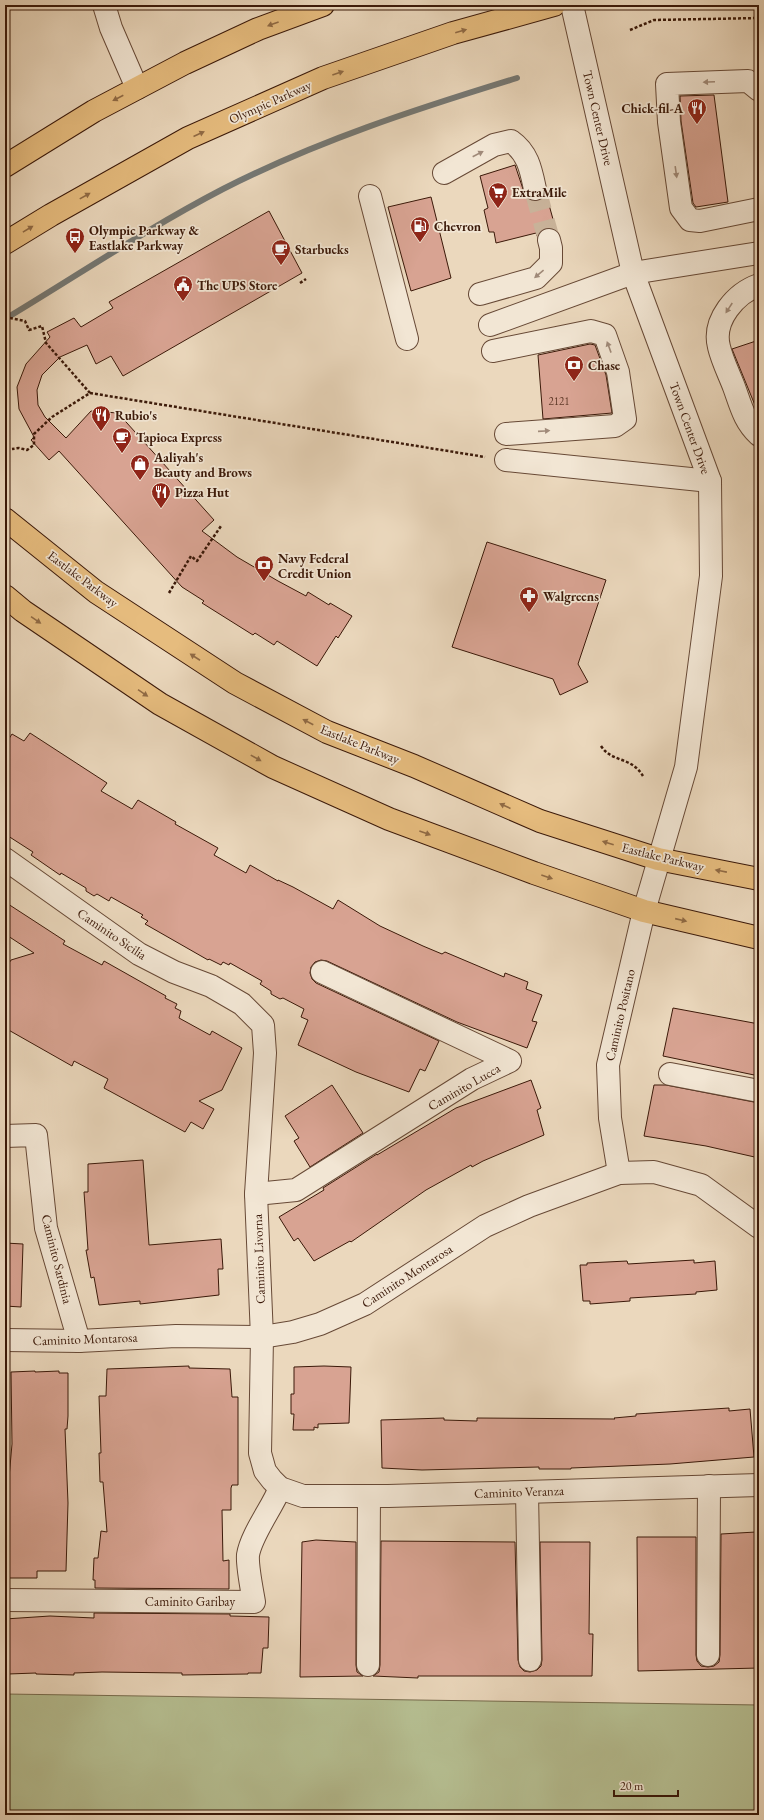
<svg xmlns="http://www.w3.org/2000/svg" width="764" height="1820" viewBox="0 0 764 1820" font-family="'EB Garamond',serif">
	<style>
		.green { fill: #b6bf92; stroke: #786c4e }
		.lines { fill: none; stroke-linecap: round; stroke-linejoin: round }
		.stream { stroke: #757874; stroke-width: 6 }
		.building { fill: #d8a392; stroke: #3b1909 }
		.minor-tunnel { stroke: #c8b299; stroke-width: 22; stroke-dasharray: 22 11; stroke-linecap: butt }
		.minor-casing { stroke: #674936; stroke-width: 24 }
		.major-casing { stroke: #3b1909; stroke-width: 24 }
		.path { stroke: #3b1909; stroke-width: 2.5; stroke-dasharray: 3 2; stroke-linecap: butt }
		.minor { stroke: #f2e6d4; stroke-width: 22 }
		.major { stroke: #e6bc7e; stroke-width: 22 }
		.oneway { fill: #906a44 }
		.oneway2 { fill: #a08a79 }
		.labels { text-anchor: middle; dominant-baseline: central; stroke-width: 3.5; stroke-linejoin: round; paint-order: stroke }
		.number-label { font-size: 11px; fill: #623c2b }
		.street-label { font-size: 13px; fill: #3b1909; stroke: #f2e6d4 }
		.poi-label { font-size: 13px; font-weight: bold; fill: #3b1909; stroke: #f2e6d4; text-anchor: start }
	</style>
	<rect width="100%" height="100%" fill="#ebd8bd"/>
	<filter id="stains"><feTurbulence type="fractalNoise" baseFrequency=".005" numOctaves="4"/><feColorMatrix values="0 0 0 0 .2 0 0 0 0 .09 0 0 0 0 .02 0 0 0 .5 -.17"/></filter>
	<radialGradient id="worn" r=".72"><stop offset=".6" stop-color="#630" stop-opacity="0"/><stop offset="1" stop-color="#630" stop-opacity=".3"/></radialGradient>
	<!-- green -->
	<polygon class="green" points="5,1694 759,1705 759,1815 5,1815"/>
	<g class="lines">
		<!-- stream -->
		<path class="stream" d="M 5,319 C 78,275 148,228 223,189 C 317,141 416,109 517,78"/>
	</g>
	<!-- building -->
	<g class="building">
		<polygon points="714,95 728,202 696,207 693,203 681,121 680,96"/>
		<polygon points="515,165 526,198 532,201 537,201 543,199 546,194 556,230 546,228 541,231 537,236 536,233 496,243 494,232 489,232 484,210 488,208 480,176"/>
		<polygon points="431,197 451,278 411,291 388,207"/>
		<polygon points="269,211 302,273 123,376 111,356 96,364 87,345 60,357 42,375 37,390 38,405 45,417 66,438 91,411 118,413 214,520 202,531 237,557 278,581 306,596 308,592 329,605 330,603 352,616 338,638 336,636 317,666 277,641 274,645 255,633 253,635 202,603 204,601 182,587 59,451 49,460 31,440 34,437 19,409 17,387 26,364 50,337 47,332 74,318 81,327 113,308 109,302"/>
		<polygon points="759,340 759,415 732,349"/>
		<polygon points="590,344 595,345 606,375 612,413 543,419 538,355"/>
		<polygon points="487,542 606,580 578,664 588,682 560,695 553,679 452,647"/>
		<polygon points="30,733 107,783 101,791 132,809 138,800 176,822 175,824 218,848 214,855 246,873 250,865 278,881 278,880 293,887 333,909 338,900 380,926 423,946 442,954 445,952 504,977 505,973 528,982 526,989 542,995 532,1021 537,1022 527,1048 457,1022 327,961 321,960 315,962 311,967 310,973 312,979 316,983 439,1041 425,1071 420,1069 409,1092 356,1072 298,1045 308,1020 301,1017 304,1009 283,998 280,999 271,994 271,991 260,984 262,981 230,963 229,965 223,962 221,965 209,959 208,960 145,924 148,921 141,917 143,915 111,897 109,901 97,894 94,896 86,891 86,888 61,873 60,875 31,855 33,852 5,834 5,745 12,734 24,741"/>
		<polygon points="5,902 65,941 63,944 102,965 104,961 166,996 165,998 177,1004 175,1008 181,1011 179,1018 210,1035 212,1031 242,1048 222,1090 199,1101 214,1109 203,1129 191,1122 185,1132 104,1088 108,1079 74,1061 72,1066 5,1028 5,970 11,960 34,953 5,934"/>
		<polygon points="673,1008 759,1024 759,1076 663,1056"/>
		<polygon points="531,1080 541,1108 537,1110 544,1135 483,1161 472,1167 471,1165 426,1190 351,1242 350,1241 314,1261 298,1238 294,1241 279,1217 324,1190 323,1188 377,1154 377,1155 456,1108"/>
		<polygon points="332,1085 363,1133 310,1167 294,1141 299,1138 285,1116"/>
		<polygon points="654,1085 666,1085 759,1103 759,1158 706,1146 644,1136"/>
		<polygon points="143,1160 149,1245 221,1239 223,1269 218,1269 219,1295 140,1304 140,1301 99,1305 94,1277 91,1278 86,1250 88,1250 84,1192 88,1192 88,1164"/>
		<polygon points="5,1243 23,1244 21,1307 5,1306"/>
		<polygon points="694,1260 694,1263 715,1261 717,1290 696,1292 696,1294 630,1298 630,1301 590,1304 590,1301 583,1301 580,1265 587,1265 587,1263 627,1261 628,1264"/>
		<polygon points="189,1366 189,1368 230,1369 232,1397 238,1397 238,1485 232,1485 231,1488 231,1510 222,1510 223,1561 229,1560 229,1589 95,1588 95,1580 93,1580 94,1558 98,1558 101,1531 107,1532 103,1482 100,1482 99,1453 101,1453 99,1396 106,1396 107,1369"/>
		<polygon points="324,1366 351,1367 349,1423 318,1424 318,1428 314,1427 314,1430 293,1430 294,1414 291,1414 291,1394 294,1394 294,1367"/>
		<polygon points="35,1371 35,1372 59,1371 59,1373 68,1373 68,1416 67,1429 65,1429 68,1503 66,1571 37,1571 37,1578 9,1578 9,1574 7,1575 9,1478 12,1444 11,1372"/>
		<polygon points="729,1408 729,1411 750,1409 754,1457 670,1464 571,1468 571,1469 539,1469 539,1467 422,1470 382,1468 381,1420 444,1418 444,1420 477,1421 477,1418 615,1419 614,1418 636,1416 636,1414"/>
		<polygon points="756,1532 759,1534 759,1668 638,1671 637,1537 696,1537 696,1655 697,1661 701,1666 708,1667 714,1666 719,1662 720,1655 721,1534"/>
		<polygon points="316,1540 356,1542 356,1665 357,1672 363,1676 300,1677 302,1542"/>
		<polygon points="381,1541 515,1542 518,1660 520,1667 524,1671 530,1672 537,1670 541,1666 542,1660 540,1542 590,1542 589,1634 593,1634 592,1676 418,1676 418,1678 373,1676 379,1672 380,1665"/>
		<polygon points="94,1613 230,1614 230,1616 269,1617 268,1648 263,1648 261,1673 248,1673 248,1674 182,1675 182,1673 102,1672 74,1673 74,1675 36,1674 36,1673 8,1674 8,1672 5,1672 5,1619 50,1616 94,1618"/>
	</g>
	<g class="lines">
		<!-- minor-tunnel -->
		<polyline class="minor-tunnel" points="535,189 549,240"/>
		<!-- minor casing -->
		<g class="minor-casing">
			<g id="minor">
				<polyline points="104,5 111,28 137,88"/>
				<polyline points="572,5 633,273 710,481 711,576 686,767 644,911 608,1065 610,1118 619,1173"/>
				<polyline points="759,90 748,81 667,84 669,122 681,208 690,220 700,221 759,209"/>
				<path d="M 444,173 L 494,145 L 511,141 C 528,153 531,170 535,189"/>
				<polyline points="370,196 407,339"/>
				<path d="M 759,285 C 736,293 712,320 719,347 C 722,360 729,374 734,387 C 741,406 744,421 759,435"/>
				<polyline points="480,294 536,278 551,263 551,248 549,240"/>
				<polyline points="490,325 633,273 759,253"/>
				<polyline points="493,351 591,331 605,335 618,372 625,419 615,426 506,434"/>
				<polyline points="506,460 710,481"/>
				<polyline points="5,859 139,954 174,972 211,986 242,1004 263,1025 265,1053 256,1194 262,1337 260,1453 265,1471 272,1480 280,1488 303,1496 388,1496 759,1485"/>
				<polyline points="670,1074 759,1091"/>
				<polyline points="5,1136 36,1135 46,1228 79,1341"/>
				<polyline points="256,1194 296,1190 472,1079 510,1061 322,972"/>
				<polyline points="5,1340 79,1341 176,1336 262,1337 293,1332 320,1324 365,1304 485,1226 529,1206 619,1173 654,1172 701,1185 759,1227"/>
				<polyline points="527,1492 530,1660"/>
				<path d="M 5,1600 L 254,1602 C 252,1590 247,1566 248,1555 C 251,1535 272,1508 280,1488"/>
				<polyline points="708,1655 709,1486"/>
				<polyline points="368,1665 369,1496"/>
			</g>
		</g>
		<!-- major casing -->
		<g class="major-casing">
			<g id="major">
				<polyline points="5,166 94,111 185,63 258,29 323,5"/>
				<polyline points="5,243 51,215 188,138 323,78 453,33 554,5"/>
				<polyline points="5,519 96,592 235,683 327,732 414,766 540,821 658,859 759,879"/>
				<polyline points="5,596 23,611 160,704 273,767 389,819 534,873 644,911 759,938"/>
			</g>
		</g>
		<!-- path -->
		<g class="path">
			<polyline points="630,30 654,20 759,18"/>
			<polyline points="300,283 306,279"/>
			<polyline points="5,317 25,321 29,330 42,326 46,343 90,393 52,417 34,434 34,445 27,450 19,448 12,449"/>
			<polyline points="90,393 485,457"/>
			<polyline points="169,593 191,556 197,561 221,526"/>
			<path d="M 601,746 C 612,763 631,756 643,776"/>
		</g>
		<!-- minor -->
		<use href="#minor" class="minor"/>
		<!-- major -->
		<use href="#major" class="major"/>
	</g>
	<!-- one-way arrows -->
	<defs><path id="oneway-solid" d="M-6-.8H1V-3.2L6.5 0L1 3.2V.8H-6Z"/></defs>
	<g class="oneway">
		<use href="#oneway-solid" transform="translate(273 24) rotate(160)"/>
		<use href="#oneway-solid" transform="translate(461 31) rotate(-16)"/>
		<use href="#oneway-solid" transform="translate(338 73) rotate(-19)"/>
		<use href="#oneway-solid" transform="translate(118 98) rotate(153)"/>
		<use href="#oneway-solid" transform="translate(199 134) rotate(-24)"/>
		<use href="#oneway-solid" transform="translate(85 196) rotate(-29)"/>
		<use href="#oneway-solid" transform="translate(28 229) rotate(-31)"/>
		<use href="#oneway-solid" transform="translate(36 620) rotate(34)"/>
		<use href="#oneway-solid" transform="translate(195 657) rotate(-147)"/>
		<use href="#oneway-solid" transform="translate(143 693) rotate(34)"/>
		<use href="#oneway-solid" transform="translate(308 722) rotate(-152)"/>
		<use href="#oneway-solid" transform="translate(256 758) rotate(29)"/>
		<use href="#oneway-solid" transform="translate(505 806) rotate(-156)"/>
		<use href="#oneway-solid" transform="translate(425 833) rotate(20)"/>
		<use href="#oneway-solid" transform="translate(608 843) rotate(-162)"/>
		<use href="#oneway-solid" transform="translate(721 871) rotate(-169)"/>
		<use href="#oneway-solid" transform="translate(547 877) rotate(19)"/>
		<use href="#oneway-solid" transform="translate(681 920) rotate(13)"/>
	</g>
	<g class="oneway2">
		<use href="#oneway-solid" transform="translate(709 82) rotate(178)"/>
		<use href="#oneway-solid" transform="translate(478 154) rotate(-27)"/>
		<use href="#oneway-solid" transform="translate(676 172) rotate(82)"/>
		<use href="#oneway-solid" transform="translate(539 274) rotate(140)"/>
		<use href="#oneway-solid" transform="translate(729 308) rotate(123)"/>
		<use href="#oneway-solid" transform="translate(609 347) rotate(-110)"/>
		<use href="#oneway-solid" transform="translate(544 431) rotate(-4)"/>
	</g>
	<!-- icons -->
	<defs>
		<g id="restaurant-pin" transform="scale(1)"><path d="M0 17L-7.5 6A9.5 9.5 0 1 1 7.5 6Z" fill="#8f2418" stroke="#f2e6d4"/><path d="M-5-6h1v4h1v-4h1v4h1v-4h1v5L-1.5 .5V6h-2V.5L-5-1ZM5-6V6H3V1.5H1.5Q1.5-4 5-6Z" fill="#fff"/></g>
		<g id="supermarket-pin" transform="scale(1)"><path d="M0 17L-7.5 6A9.5 9.5 0 1 1 7.5 6Z" fill="#8f2418" stroke="#f2e6d4"/><path d="M-6-5.5h2.5l.6 2H6L4.5 2H-2.5L-4.4-4H-6ZM-1.5 3.2a1.3 1.3 0 1 0 .1 0ZM3 3.2a1.3 1.3 0 1 0 .1 0Z" fill="#fff"/></g>
		<g id="fuel-pin" transform="scale(1)"><path d="M0 17L-7.5 6A9.5 9.5 0 1 1 7.5 6Z" fill="#8f2418" stroke="#f2e6d4"/><path d="M-5.5-6h7V0h2V4h1.3V-2.5L3-4.5l.8-.8L6-3V5H2.5V1h-1V6h-7ZM-4.2-4.7v3.2H.2V-4.7Z" fill="#fff"/></g>
		<g id="bus-pin" transform="scale(1)"><path d="M0 17L-7.5 6A9.5 9.5 0 1 1 7.5 6Z" fill="#8f2418" stroke="#f2e6d4"/><path d="M-5-6H5V4H4V6H2V4H-2V6H-4V4H-5ZM-3.5-4V0h7V-4ZM-3.5 1.2v1.5H-2V1.2ZM2 1.2v1.5H3.5V1.2Z" fill="#fff"/></g>
		<g id="cafe-pin" transform="scale(1)"><path d="M0 17L-7.5 6A9.5 9.5 0 1 1 7.5 6Z" fill="#8f2418" stroke="#f2e6d4"/><path d="M-5.5-4.5H6V0H3Q3 3.5 0 3.5H-2.5Q-5.5 3.5-5.5 0ZM3-3.2v2h1.7v-2ZM-6 4.5H4V6H-6Z" fill="#fff"/></g>
		<g id="civic-pin" transform="scale(1)"><path d="M0 17L-7.5 6A9.5 9.5 0 1 1 7.5 6Z" fill="#8f2418" stroke="#f2e6d4"/><path d="M-.6-6.5H3V-4.5H.6V-3L4-1V1h2V6H-6V1h2V-1L-.6-3ZM-1.2 2.5V6h2.4V2.5Z" fill="#fff"/></g>
		<g id="bank-pin" transform="scale(1)"><path d="M0 17L-7.5 6A9.5 9.5 0 1 1 7.5 6Z" fill="#8f2418" stroke="#f2e6d4"/><path d="M-6-4H6V4H-6ZM0-2.3a2.3 2.3 0 1 0 0 4.6a2.3 2.3 0 1 0 0-4.6Z" fill="#fff"/></g>
		<g id="shop-pin" transform="scale(1)"><path d="M0 17L-7.5 6A9.5 9.5 0 1 1 7.5 6Z" fill="#8f2418" stroke="#f2e6d4"/><path d="M-5-2.5h2.3a2.7 3.5 0 0 1 5.4 0H5L5.5 6h-11ZM-1.5-2.5h3a1.5 2.3 0 0 0-3 0Z" fill="#fff"/></g>
		<g id="pharmacy-pin" transform="scale(1)"><path d="M0 17L-7.5 6A9.5 9.5 0 1 1 7.5 6Z" fill="#8f2418" stroke="#f2e6d4"/><path d="M-2-6h4v4h4v4h-4v4h-4v-4h-4v-4h4Z" fill="#fff"/></g>
	</defs>
	<g fill-rule="evenodd">
		<use href="#restaurant-pin" x="697" y="108"/>
		<use href="#supermarket-pin" x="498" y="192"/>
		<use href="#fuel-pin" x="420" y="226"/>
		<use href="#bus-pin" x="75" y="237"/>
		<use href="#cafe-pin" x="281" y="249"/>
		<use href="#civic-pin" x="183" y="285"/>
		<use href="#bank-pin" x="574" y="365"/>
		<use href="#restaurant-pin" x="101" y="415"/>
		<use href="#cafe-pin" x="122" y="437"/>
		<use href="#shop-pin" x="140" y="464"/>
		<use href="#restaurant-pin" x="161" y="492"/>
		<use href="#bank-pin" x="264" y="565"/>
		<use href="#pharmacy-pin" x="529" y="596"/>
	</g>
	<g class="labels">
		<!-- number labels -->
		<g class="number-label">
			<text x="559" y="401">2121</text>
		</g>
		<!-- street labels -->
		<g class="street-label">
			<text transform="translate(270 102) rotate(-24)">Olympic Parkway</text>
			<text transform="translate(598 118) rotate(77)">Town Center Drive</text>
			<text transform="translate(690 428) rotate(70)">Town Center Drive</text>
			<text transform="translate(83 579) rotate(37)">Eastlake Parkway</text>
			<text transform="translate(360 744) rotate(22)">Eastlake Parkway</text>
			<text transform="translate(663 857) rotate(14)">Eastlake Parkway</text>
			<text transform="translate(112 934) rotate(34)">Caminito Sicilia</text>
			<text transform="translate(620 1015) rotate(-77)">Caminito Positano</text>
			<text transform="translate(464 1087) rotate(-30)">Caminito Lucca</text>
			<text transform="translate(57 1259) rotate(76)">Caminito Sardinia</text>
			<text transform="translate(259 1259) rotate(-92)">Caminito Livorna</text>
			<text transform="translate(407 1276) rotate(-33)">Caminito Montarosa</text>
			<text transform="translate(85 1339) rotate(-2)">Caminito Montarosa</text>
			<text transform="translate(519 1492) rotate(-2)">Caminito Veranza</text>
			<text x="190" y="1601">Caminito Garibay</text>
		</g>
		<!-- poi labels -->
		<g class="poi-label">
			<text x="683" y="108" text-anchor="end">Chick-fil-A</text>
			<text x="512" y="192">ExtraMile</text>
			<text x="434" y="226">Chevron</text>
			<text x="89" y="230">Olympic Parkway &amp;<tspan x="89" dy="15">Eastlake Parkway</tspan></text>
			<text x="295" y="249">Starbucks</text>
			<text x="197" y="285">The UPS Store</text>
			<text x="588" y="365">Chase</text>
			<text x="115" y="415">Rubio's</text>
			<text x="136" y="437">Tapioca Express</text>
			<text x="154" y="457">Aaliyah's<tspan x="154" dy="15">Beauty and Brows</tspan></text>
			<text x="175" y="492">Pizza Hut</text>
			<text x="278" y="558">Navy Federal<tspan x="278" dy="15">Credit Union</tspan></text>
			<text x="543" y="596">Walgreens</text>
		</g>
	</g>
	<!-- margin -->
	<rect width="764" height="1820" fill="none" stroke="#ebd8bd" stroke-width="20"/>
	<rect x="6" y="6" width="752" height="1808" fill="none" stroke="#3b1909" stroke-width="2"/>
	<rect x="10" y="10" width="744" height="1800" fill="none" stroke="#3b1909"/>
	<!-- scale -->
	<path d="M614 1790v6h64v-6" fill="none" stroke="#3b1909" stroke-width="2"/>
	<text x="620" y="1790" font-size="12" fill="#3b1909" stroke="#f2e6d4" stroke-width="3" paint-order="stroke">20 m</text>
	<rect width="100%" height="100%" filter="url(#stains)"/>
	<rect width="100%" height="100%" fill="url(#worn)"/>
</svg>
